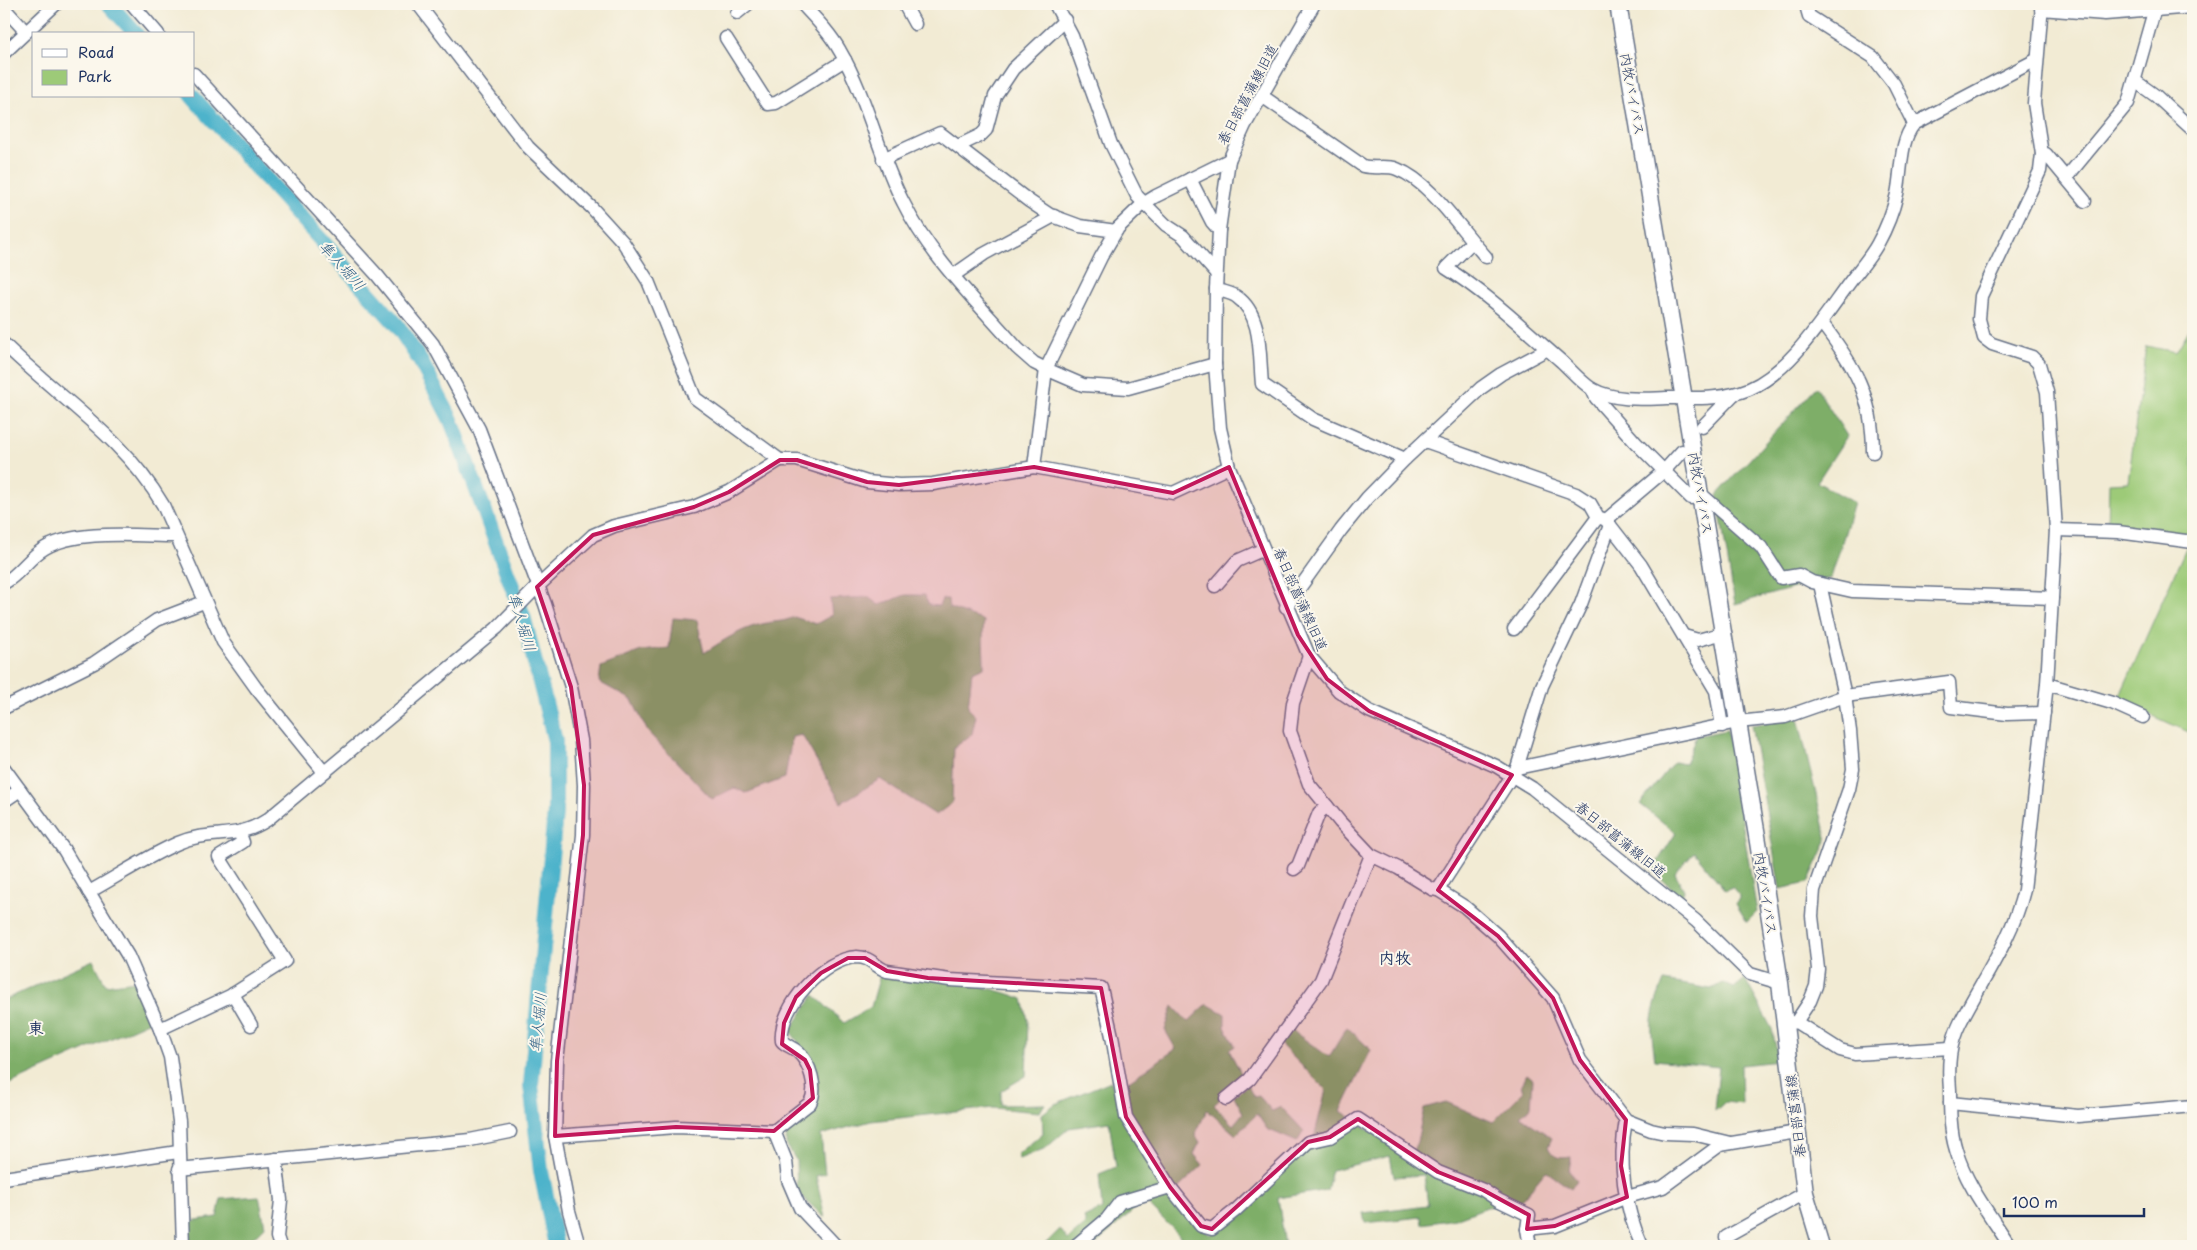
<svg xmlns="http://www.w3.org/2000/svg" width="2197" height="1250" viewBox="0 0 2197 1250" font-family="'Playpen Sans','Klee One',sans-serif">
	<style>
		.green { fill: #9dca78; stroke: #5c7c6b }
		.forest { fill: #7eae68; stroke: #4c6e63 }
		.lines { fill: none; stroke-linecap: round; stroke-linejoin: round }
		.river { stroke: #4db3cb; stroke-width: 16 }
		.minor-casing { stroke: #667187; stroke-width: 15 }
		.major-casing { stroke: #667187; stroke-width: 19 }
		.minor { stroke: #fff; stroke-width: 12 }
		.major { stroke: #fff; stroke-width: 16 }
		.marked { fill: #c2185b; fill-opacity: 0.2; stroke: #c2185b; stroke-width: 4; stroke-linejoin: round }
		.labels { text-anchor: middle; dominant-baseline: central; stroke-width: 4; stroke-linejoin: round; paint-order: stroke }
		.street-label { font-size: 14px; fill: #1b2f5e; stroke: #fbf7ec }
		.water-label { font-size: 15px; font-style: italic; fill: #2c5d84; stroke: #fbf7ec }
		.quarter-label { font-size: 16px; font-weight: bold; fill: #1b2f5e; stroke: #fbf7ec }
	</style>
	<rect width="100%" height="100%" fill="#fbf7ec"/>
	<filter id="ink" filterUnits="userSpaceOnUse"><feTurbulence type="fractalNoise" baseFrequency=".02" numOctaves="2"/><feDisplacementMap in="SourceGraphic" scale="10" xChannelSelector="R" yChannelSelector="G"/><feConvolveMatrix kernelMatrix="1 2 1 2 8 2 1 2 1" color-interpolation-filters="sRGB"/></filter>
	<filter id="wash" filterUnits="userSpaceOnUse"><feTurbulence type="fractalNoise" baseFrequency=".0096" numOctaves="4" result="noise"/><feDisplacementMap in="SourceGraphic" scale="20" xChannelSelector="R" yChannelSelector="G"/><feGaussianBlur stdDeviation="1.12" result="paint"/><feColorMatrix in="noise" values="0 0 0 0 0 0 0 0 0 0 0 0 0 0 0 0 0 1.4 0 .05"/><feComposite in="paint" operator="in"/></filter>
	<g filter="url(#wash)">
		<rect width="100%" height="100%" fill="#f2ebd4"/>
		<!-- green -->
		<polygon class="green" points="2193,323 2193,734 2118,700 2189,541 2108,532 2109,483 2128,482 2146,346 2176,352"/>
		<!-- forest -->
		<g class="forest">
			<polygon points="1816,387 1847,436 1817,482 1854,503 1831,578 1735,604 1717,495"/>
			<path d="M 905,595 L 924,595 L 929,605 L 939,606 L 942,599 L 948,599 L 949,608 L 984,621 C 982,636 984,651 984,667 L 972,672 L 968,708 L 976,716 L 972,734 L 954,748 L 952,803 L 936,815 L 880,779 L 841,803 L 802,735 L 792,737 L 785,778 L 746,793 L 734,788 L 712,799 L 648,732 L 632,700 L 599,682 L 601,667 L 641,651 L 669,648 L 673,618 L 697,620 L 704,653 C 724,640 743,627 767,623 C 777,621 784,622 794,617 L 816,624 L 832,615 L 830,599 L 868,597 L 879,605 Z"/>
			<polygon points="1798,718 1827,841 1808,883 1780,889 1751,725"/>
			<polygon points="1727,730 1757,912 1747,922 1736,904 1740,896 1732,887 1725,890 1694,852 1675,873 1684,890 1681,897 1652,870 1676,833 1640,804 1674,762 1685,764 1696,736"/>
			<polygon points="93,960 106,985 136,981 150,1021 7,1085 4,1083 4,1000"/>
			<path d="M 880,975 C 928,980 978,981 1023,999 L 1028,1020 L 1026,1076 L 1001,1091 L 1001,1105 L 1045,1104 L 1039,1112 L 993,1108 L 871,1121 L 821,1135 L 825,1174 L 816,1176 L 825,1218 L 797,1192 L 796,1160 L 786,1144 L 787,1130 L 814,1106 L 809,1057 L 790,1031 L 814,995 L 844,1023 L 871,1007 Z"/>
			<path d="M 1745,979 L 1772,1029 L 1779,1061 L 1741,1065 L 1742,1104 L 1725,1102 L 1715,1111 L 1719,1067 L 1655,1060 C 1650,1023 1649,1017 1664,981 L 1711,989 L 1723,983 L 1734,988 Z"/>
			<path d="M 1207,1004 L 1225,1014 L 1225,1027 L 1235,1046 L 1229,1050 L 1243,1077 L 1214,1105 L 1233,1125 L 1243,1113 L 1234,1096 L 1247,1085 L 1254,1097 L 1259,1096 L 1272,1111 L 1281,1107 L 1304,1131 L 1297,1142 L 1267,1129 L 1257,1114 L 1236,1135 L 1207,1110 L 1195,1135 L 1200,1142 L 1194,1154 L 1203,1165 L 1170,1196 L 1210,1235 L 1312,1145 L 1326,1090 L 1280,1044 L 1290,1029 L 1329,1057 L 1347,1027 L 1371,1050 L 1341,1111 L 1391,1145 L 1408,1161 L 1417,1142 L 1424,1108 L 1446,1102 L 1493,1122 L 1523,1092 L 1521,1084 L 1527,1074 L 1533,1079 L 1531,1107 L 1520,1116 L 1552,1138 L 1548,1147 C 1554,1158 1558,1159 1571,1157 L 1569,1171 L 1577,1180 L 1571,1189 L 1546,1171 L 1518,1204 L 1487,1207 L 1455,1219 L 1422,1224 L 1421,1217 L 1365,1223 L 1363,1213 L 1428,1205 L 1424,1175 L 1394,1177 L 1390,1156 L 1332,1170 L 1327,1190 L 1278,1198 L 1285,1246 L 1187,1246 L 1178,1234 L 1144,1200 L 1094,1246 L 1039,1246 L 1046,1243 L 1060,1229 L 1068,1240 L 1086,1224 L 1084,1218 L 1102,1209 L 1099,1174 L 1116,1167 L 1109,1122 L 1069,1128 L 1046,1148 L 1019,1159 L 1017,1155 L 1043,1133 L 1042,1114 L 1055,1104 L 1111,1081 L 1114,1091 L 1176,1049 L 1165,1030 L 1173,1006 L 1188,1022 Z"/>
			<polygon points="259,1196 265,1226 245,1246 190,1246 189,1221 217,1217 221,1199"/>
		</g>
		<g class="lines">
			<!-- river -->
			<g class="river">
				<polyline points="109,4 136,34"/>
				<polyline points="192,96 397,325 421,362 451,420 523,616 555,741 555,812 531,1085 541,1171 556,1246"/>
			</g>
		</g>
	</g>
	<g filter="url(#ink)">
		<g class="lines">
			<!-- minor casing -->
			<g class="minor-casing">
				<g id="minor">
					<polyline points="132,4 158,34"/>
					<polyline points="418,4 528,147 592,208 623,242 648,281 695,398 780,460"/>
					<path d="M 802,4 C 816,19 830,33 840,51 C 867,97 878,154 903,202 C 930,257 977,302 1017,348 L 1034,363 L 1046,369 L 1101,257 L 1118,228 L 1143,204 L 1156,196 L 1229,160"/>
					<polyline points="904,4 915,24"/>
					<polyline points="1055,4 1072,36 1111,144 1137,196 1166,225 1183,236 1216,273"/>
					<polyline points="1314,4 1245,125 1229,160 1219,230 1216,289 1215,364 1220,428 1229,467 1309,656 1339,691 1369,711 1496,766 1532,788 1696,921 1750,974 1780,983"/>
					<polyline points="1809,4 1807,9 1809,16 1873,57 1894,84 1914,124"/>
					<polyline points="4,8 26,32"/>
					<polyline points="2041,9 2105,14 2193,7"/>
					<polyline points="737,13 748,4"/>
					<polyline points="726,38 768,104 776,103 845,60"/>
					<polyline points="4,53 56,4"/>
					<polyline points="194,74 377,275 433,344 479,429 545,604 571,687 581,740 584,785 583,835 557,1061 555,1136 569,1211 579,1246"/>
					<polyline points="2135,81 2156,96 2193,130"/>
					<path d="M 1262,96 L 1363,166 C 1374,169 1387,165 1397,169 C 1431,182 1461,230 1486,257"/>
					<polyline points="958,146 981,135 986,130 995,96 1013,69 1065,20"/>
					<polyline points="2042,154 2046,154 2085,201"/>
					<polyline points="883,159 940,133 1029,201 1050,215 1080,226 1116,231"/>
					<polyline points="2066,178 2128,103 2155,8"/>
					<polyline points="1190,179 1212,222 1219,230"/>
					<path d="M 1472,242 L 1446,268 C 1488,294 1524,329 1561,361 C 1571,370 1581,382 1592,389 C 1613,401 1643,399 1666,398 C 1694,398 1722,400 1749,389 C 1789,372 1822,320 1847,286 C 1857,272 1870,258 1878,243 C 1887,227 1893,211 1897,194 C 1902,172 1899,142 1914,124 L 2036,60"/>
					<polyline points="954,275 984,254 1054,216"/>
					<path d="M 1216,289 C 1223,292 1232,293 1237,297 C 1263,315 1259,356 1262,384 L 1313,419 L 1405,459"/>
					<path d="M 1821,322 C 1854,365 1873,396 1873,452"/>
					<path d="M 4,344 C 59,398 123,437 163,505 L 223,642 L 256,688 L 324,772"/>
					<polyline points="1592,389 1596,398 1636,443 1691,498"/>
					<polyline points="1702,427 1734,394"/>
					<polyline points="1425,441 1576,494 1590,503 1598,517 1606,520 1641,565 1716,691 1722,726"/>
					<polyline points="1034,467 1173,493 1229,467"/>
					<polyline points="1701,494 1761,547 1781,578 1799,575 1812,582 1852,591 2052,598"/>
					<polyline points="1606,520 1664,471 1682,451"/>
					<polyline points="2056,530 2118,532 2193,542"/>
					<path d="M 4,583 C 20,574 29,557 45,548 C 78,529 138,536 176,536"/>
					<polyline points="1215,586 1237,561 1262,550"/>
					<polyline points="1286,607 1341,530 1367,498 1405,459 1481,388 1501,374 1546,350"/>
					<polyline points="1514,629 1598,517"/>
					<polyline points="1684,636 1698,640 1724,633"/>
					<polyline points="1309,656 1293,703 1290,731 1309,784 1340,822 1371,855 1398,868 1432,889 1438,890 1465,907 1498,936 1553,998 1580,1060 1626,1120 1651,1130 1665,1133 1693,1134 1730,1143"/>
					<polyline points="2047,684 2112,703 2143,717"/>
					<polyline points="4,708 94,663 157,620 204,602"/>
					<polyline points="4,768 64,850 89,892 128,956 160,1029 170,1057 179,1121 183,1246"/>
					<polyline points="1517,768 1738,722 1785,717 1845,696 1949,682 1951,707 2007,714 2044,713"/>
					<polyline points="4,801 20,790"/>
					<polyline points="1294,869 1298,866 1319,813 1327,806"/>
					<polyline points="1438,890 1517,768 1542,686 1581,604 1610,525"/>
					<path d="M 89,892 C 118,876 148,856 178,843 C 211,829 235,841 267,820 L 497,628 L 537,587 L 593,535 L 614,526 L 694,507 L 729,492 L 780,460 L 797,460 L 867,482 L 899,485 L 933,484 L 1034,467 L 1046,369 L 1083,385 L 1128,388 L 1215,364"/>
					<polyline points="233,994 251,1025"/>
					<polyline points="1796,1022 1810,1001 1816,986 1818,969 1812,916 1814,890 1849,789 1853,769 1850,731 1845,696 1820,584"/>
					<polyline points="1790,1023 1796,1022 1840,1050 1855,1054 1950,1048"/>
					<polyline points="160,1029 230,996 285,961 219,857 243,842 240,834"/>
					<polyline points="1226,1099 1250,1079 1321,980 1371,855"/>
					<polyline points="1950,1103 2078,1116 2193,1106"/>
					<path d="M 1626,1120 C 1618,1163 1624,1206 1642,1246"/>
					<polyline points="774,1131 786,1161 788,1180 800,1208 836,1246"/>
					<path d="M 555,1136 L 676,1127 L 774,1131 L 810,1103 C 818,1088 810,1063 798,1052 C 793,1047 786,1046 782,1041 C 778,1007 824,958 857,957 C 871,957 875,967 887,971 L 950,980 L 1101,988 L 1112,1036 L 1126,1117 L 1170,1187 L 1201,1226 L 1212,1229 L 1236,1210 L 1308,1142 L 1330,1137 L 1358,1119 L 1438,1172 L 1483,1190 L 1498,1200 L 1529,1215 L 1527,1229 L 1530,1246"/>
					<polyline points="276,1159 281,1200 277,1237 280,1246"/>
					<polyline points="179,1169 470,1140 510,1132"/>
					<polyline points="4,1178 178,1152"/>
					<polyline points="1527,1229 1555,1226 1627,1197 1663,1187 1720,1145 1797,1132"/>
					<polyline points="1726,1237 1805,1193"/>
					<polyline points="1075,1246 1107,1219 1120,1202 1170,1187"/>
					<path d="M 2010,1246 C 1991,1216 1966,1185 1956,1150 C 1950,1131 1950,1110 1950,1090 C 1948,1065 1949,1045 1960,1023 C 1983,978 2012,939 2024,890 L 2047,684 L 2056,530 L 2047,392 L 2039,364 L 2032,357 L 1992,344 L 1984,338 L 1979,319 L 1981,296 L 2040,171 L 2042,154 L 2034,103 L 2042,4"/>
				</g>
			</g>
			<!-- major casing -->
			<g class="major-casing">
				<polyline id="major" points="1618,4 1758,842 1780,983 1805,1193 1821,1246"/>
			</g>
			<!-- minor -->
			<use href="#minor" class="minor"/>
			<!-- major -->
			<use href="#major" class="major"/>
		</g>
	</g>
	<!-- marked area -->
	<path class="marked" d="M 780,460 L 797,460 L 867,482 L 899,485 L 1034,467 L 1173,493 L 1229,467 L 1298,635 L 1327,679 L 1369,711 L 1512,775 L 1438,890 L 1498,936 L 1553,998 L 1580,1060 L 1626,1120 L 1621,1166 L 1627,1197 L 1555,1226 L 1527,1229 L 1529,1215 L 1483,1190 L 1438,1172 L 1358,1119 L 1330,1137 L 1308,1142 L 1212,1229 L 1201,1226 L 1170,1187 L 1126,1117 L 1101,988 L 928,978 L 887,971 L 865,958 L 848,958 L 821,973 L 796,997 L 784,1023 L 782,1044 L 805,1060 L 810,1070 L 813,1098 L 774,1131 L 676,1127 L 555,1136 L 557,1061 L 583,835 L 584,785 L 571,687 L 537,587 L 593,535 L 694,507 L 729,492 Z"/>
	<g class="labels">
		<!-- street labels -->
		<g class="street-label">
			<text transform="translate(1247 94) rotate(-62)">春日部菖蒲線旧道</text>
			<text transform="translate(1633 94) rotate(80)">内牧バイパス</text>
			<text transform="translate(1701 493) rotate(80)">内牧バイパス</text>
			<text transform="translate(1301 599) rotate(66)">春日部菖蒲線旧道</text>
			<text transform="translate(1621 839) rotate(39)">春日部菖蒲線旧道</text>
			<text transform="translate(1766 893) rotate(81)">内牧バイパス</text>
			<text transform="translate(1795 1116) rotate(-97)">春日部菖蒲線</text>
		</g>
		<!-- water labels -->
		<g class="water-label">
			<text transform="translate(343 265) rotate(48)">隼人堀川</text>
			<text transform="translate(523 622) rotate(73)">隼人堀川</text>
			<text transform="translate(537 1022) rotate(-85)">隼人堀川</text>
		</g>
		<!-- quarter labels -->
		<g class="quarter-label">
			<text x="1395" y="957">内牧</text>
			<text x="36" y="1027">東</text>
		</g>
	</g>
	<!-- margin -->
	<rect width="2197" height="1250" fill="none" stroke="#fbf7ec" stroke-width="20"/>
	<!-- legend -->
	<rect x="32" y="32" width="162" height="65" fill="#fbf7ec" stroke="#a1a7b3"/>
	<rect x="42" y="49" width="25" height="8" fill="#ffffff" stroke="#a1a7b3"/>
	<text x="78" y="58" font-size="15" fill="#1b2f5e">Road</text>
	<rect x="42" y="70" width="25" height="15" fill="#9dca78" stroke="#a1a7b3"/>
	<text x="78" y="82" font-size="15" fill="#1b2f5e">Park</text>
	<!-- scale -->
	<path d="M2004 1208v8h140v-8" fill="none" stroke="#1b2f5e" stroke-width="2.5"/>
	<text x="2012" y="1208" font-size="15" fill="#1b2f5e" stroke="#fbf7ec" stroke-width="4" paint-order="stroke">100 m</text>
</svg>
